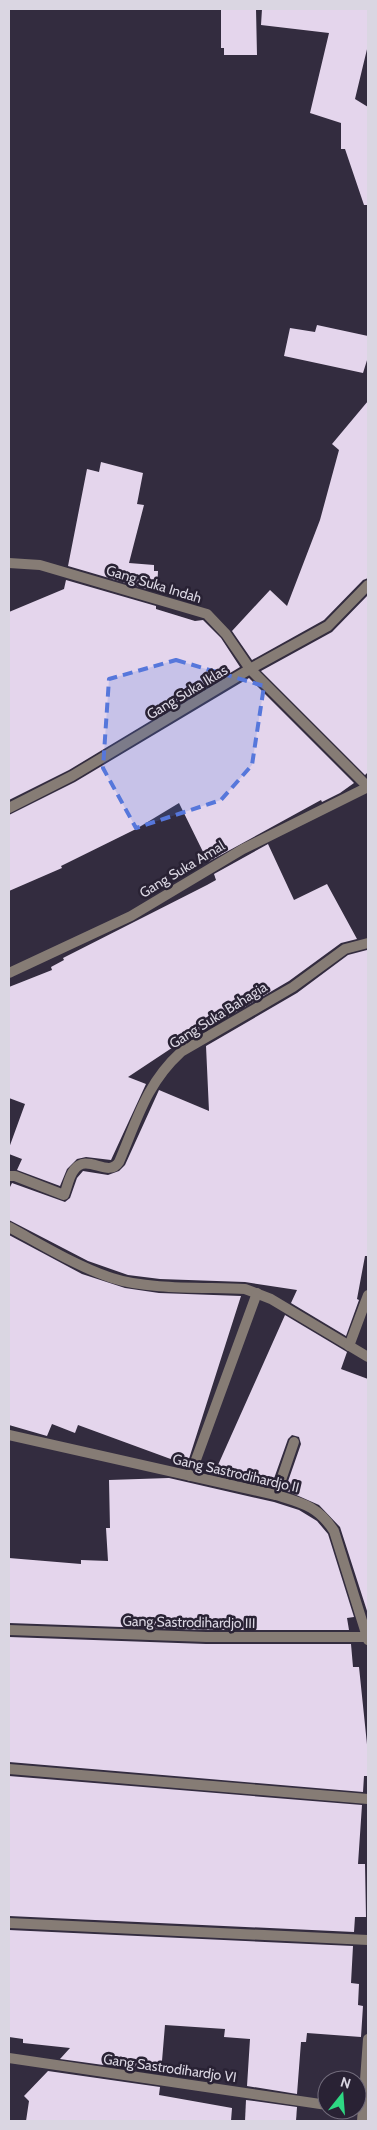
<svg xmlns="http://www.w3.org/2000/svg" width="377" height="2130" viewBox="0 0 377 2130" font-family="Cabin,sans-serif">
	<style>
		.building { fill: #e4d5ec }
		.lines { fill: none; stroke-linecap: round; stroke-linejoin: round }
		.minor { stroke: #867c75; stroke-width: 10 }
		.marked { fill: #5677db; fill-opacity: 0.2; stroke: #5677db; stroke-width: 4; stroke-dasharray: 10 6; stroke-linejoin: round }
		.labels { text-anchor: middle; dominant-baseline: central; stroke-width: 5; stroke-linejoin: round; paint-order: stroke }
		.street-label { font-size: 14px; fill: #dad6e2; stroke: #292234 }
	</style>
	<rect width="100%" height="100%" fill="#332c3f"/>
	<!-- building -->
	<g class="building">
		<polygon points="221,9 256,9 257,55 224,55 224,48 221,48"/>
		<polygon points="262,9 368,9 368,45 355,99 368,107 368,205 364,205 345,149 341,149 341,123 310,113 329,33 261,25"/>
		<polygon points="317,325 368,336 368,357 363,373 284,356 290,328 315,332"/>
		<polygon points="368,401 368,578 363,580 324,620 252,660 232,631 270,590 287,606 320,520 339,450 332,444"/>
		<polygon points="101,462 143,473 137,504 144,505 129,563 154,565 154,571 158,571 157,592 68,566 87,469 99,472"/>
		<polygon points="66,580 156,606 156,609 195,621 203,620 221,638 240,667 69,770 9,800 9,612 64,589"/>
		<polygon points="368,595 368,772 365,775 261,671 332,632"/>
		<polygon points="249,678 354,783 340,793 322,802 321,800 208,862 179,803 136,829 61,866 62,868 9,891 9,815 75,782"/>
		<polygon points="268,844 294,900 327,884 357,939 341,943 289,981 205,1030 205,1026 128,1077 146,1084 111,1160 86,1157 77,1159 67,1169 60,1186 17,1170 22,1159 9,1154 9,1148 25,1104 9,1098 9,987 52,970 51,967 64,960 63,958 207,885 216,880 214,874"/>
		<polygon points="367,950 368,1256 365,1256 357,1299 359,1300 346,1336 291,1303 297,1290 245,1282 160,1279 128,1275 88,1261 9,1220 9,1189 12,1183 65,1202 70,1198 77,1178 83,1171 108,1175 119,1171 125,1165 159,1090 209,1111 206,1046 297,993 348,955"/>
		<polygon points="9,1235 82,1274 125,1288 159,1293 241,1296 187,1465 78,1425 75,1433 52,1424 47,1436 9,1425"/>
		<polygon points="285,1315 347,1352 341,1369 368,1379 368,1614 340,1527 319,1505 285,1490 301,1444 299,1437 292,1435 288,1439 271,1487 214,1474"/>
		<polygon points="169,1478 274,1502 299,1510 317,1521 328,1534 354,1617 347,1618 349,1630 206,1630 9,1623 9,1558 81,1564 81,1560 108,1561 106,1528 110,1528 109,1480"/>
		<polygon points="9,1637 206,1644 351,1644 353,1667 359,1667 368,1754 367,1776 364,1776 363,1792 9,1762"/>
		<polygon points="9,1776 362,1805 358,1864 365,1864 366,1917 355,1917 354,1932 9,1916"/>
		<polygon points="9,1930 353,1946 351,1983 359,1984 358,2005 363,2006 361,2037 307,2033 306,2042 301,2042 297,2094 247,2086 250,2039 224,2037 225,2029 165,2025 161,2073 60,2059 70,2048 23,2043 23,2039 9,2037"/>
		<polygon points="48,2071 160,2087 159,2095 232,2108 231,2121 26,2121 29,2101 24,2096"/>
		<polygon points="246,2100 297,2107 296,2121 245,2121"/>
	</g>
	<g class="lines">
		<!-- minor -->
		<g class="minor">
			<polyline points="9,563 40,565 207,614 226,634 250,669 368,787"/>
			<polyline points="9,808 72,776 250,669 328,626 368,585"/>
			<polyline points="9,973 131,916 243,849 368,787"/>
			<path d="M 9,1176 L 15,1176 L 64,1195 C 67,1188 69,1176 74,1170 C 87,1152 108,1179 119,1162 C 137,1120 146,1084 181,1052 L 293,987 L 345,949 L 368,943"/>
			<path d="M 9,1227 C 42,1245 76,1266 112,1278 C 148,1290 206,1287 245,1289 L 271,1299 L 368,1357"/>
			<polyline points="349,1346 368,1295"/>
			<path d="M 9,1435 L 276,1495 C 302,1503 318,1506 334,1531 L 368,1640"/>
			<polyline points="190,1476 257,1293"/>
			<polyline points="276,1495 294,1442"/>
			<polyline points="9,1630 206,1637 368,1637"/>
			<polyline points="9,1769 368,1799"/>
			<polyline points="9,1923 368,1940"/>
			<polyline points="9,2058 327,2105"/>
			<polyline points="362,2121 368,2039"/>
		</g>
	</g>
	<!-- marked area -->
	<path class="marked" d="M 176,660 L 264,686 L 252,765 L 221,800 L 136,828 L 103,768 L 109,679 Z"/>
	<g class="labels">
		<!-- street labels -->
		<g class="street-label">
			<text transform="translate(154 584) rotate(17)">Gang Suka Indah</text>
			<text transform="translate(187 692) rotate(-31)">Gang Suka Iklas</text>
			<text transform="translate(182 869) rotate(-31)">Gang Suka Amal</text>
			<text transform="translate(218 1015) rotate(-32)">Gang Suka Bahagia</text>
			<text transform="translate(236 1473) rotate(13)">Gang Sastrodihardjo II</text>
			<text transform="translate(189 1622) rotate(1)">Gang Sastrodihardjo III</text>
			<text transform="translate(170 2068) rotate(8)">Gang Sastrodihardjo VI</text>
		</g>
	</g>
	<!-- border -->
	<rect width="377" height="2130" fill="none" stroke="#dad6e2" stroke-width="20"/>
	<!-- north arrow -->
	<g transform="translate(342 2095) rotate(17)"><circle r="24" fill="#292234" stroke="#706a7a"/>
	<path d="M0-4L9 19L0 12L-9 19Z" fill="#2ed883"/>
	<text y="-8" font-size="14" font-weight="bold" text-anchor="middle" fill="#dad6e2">N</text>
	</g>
</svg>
